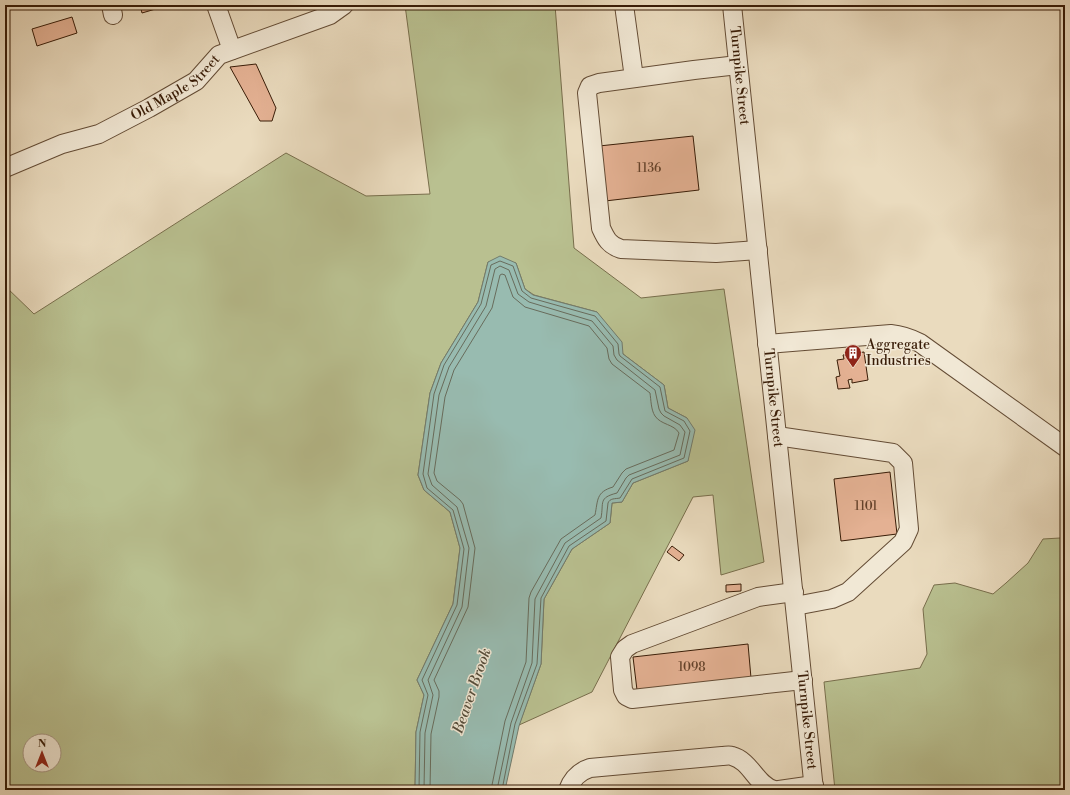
<svg xmlns="http://www.w3.org/2000/svg" width="1070" height="795" viewBox="0 0 1070 795" font-family="'Libre Bodoni',serif">
	<style>
		.green { fill: #b9c090; stroke: #786e4c; fill-rule: evenodd }
		.water { fill: #98bbb0; stroke: #727b6c }
		.lines { fill: none; stroke-linecap: round; stroke-linejoin: round }
		.shore { stroke: #686c5c; stroke-width: 1 }
		.building { fill: #e4b193; stroke: #381c07 }
		.minor-casing { stroke: #644c35; stroke-width: 20 }
		.minor { stroke: #f1e8d5; stroke-width: 18 }
		.labels { text-anchor: middle; dominant-baseline: central; stroke-width: 3; stroke-linejoin: round; paint-order: stroke }
		.number-label { font-size: 12px; fill: #63412a }
		.street-label { font-size: 14px; fill: #381c07; stroke: #f1e8d5 }
		.poi-label { font-size: 14px; fill: #381c07; stroke: #f1e8d5; text-anchor: start }
		.water-label { font-size: 15px; font-style: italic; fill: #554c3a; stroke: #f1e8d5 }
	</style>
	<rect width="100%" height="100%" fill="#eadbbe"/>
	<filter id="stains"><feTurbulence type="fractalNoise" baseFrequency=".005" numOctaves="4"/><feColorMatrix values="0 0 0 0 .2 0 0 0 0 .09 0 0 0 0 .02 0 0 0 .5 -.17"/></filter>
	<radialGradient id="worn" r=".72"><stop offset=".6" stop-color="#630" stop-opacity="0"/><stop offset="1" stop-color="#630" stop-opacity=".3"/></radialGradient>
	<!-- green -->
	<g class="green">
		<path d="M 405,5 L 555,5 L 574,248 L 641,298 L 724,289 L 764,562 L 721,575 L 713,495 L 693,497 L 592,692 L 519,725 L 541,664 L 544,599 L 572,549 L 610,523 L 612,503 L 622,502 L 633,483 L 688,461 L 687,418 L 668,408 L 664,385 L 623,354 L 597,312 L 534,295 L 525,289 L 516,263 L 488,262 L 478,302 L 441,363 L 430,393 L 418,475 L 424,490 L 450,512 L 460,548 L 453,604 L 417,680 L 424,695 L 416,732 L 415,790 L 5,790 L 5,286 L 34,314 L 286,153 L 366,196 L 430,194 ZM 30,741 L 54,741 L 54,765 L 30,765 Z"/>
		<polygon points="1060,538 1065,543 1065,790 835,790 824,682 920,668 927,654 923,609 934,585 955,583 993,594 1006,583 1028,563 1043,539"/>
	</g>
	<!-- water -->
	<polygon class="water" points="500,256 516,263 525,289 533,295 597,312 622,342 623,354 664,385 668,408 687,418 695,430 688,461 633,483 622,502 612,503 610,523 572,549 544,599 541,664 519,726 505,790 415,790 416,732 424,695 417,680 453,604 460,548 450,512 424,490 418,475 430,393 441,363 478,302 488,262"/>
	<g class="lines">
		<!-- shore -->
		<g class="shore">
			<path d="M 419,790 L 420,732 L 428,695 L 422,680 L 457,605 L 464,549 L 453,510 L 427,488 L 423,474 L 434,394 L 444,365 L 481,304 L 491,265 L 500,261 L 513,266 L 522,291 L 531,298 L 595,316 L 618,344 L 619,354 L 620,356 L 660,387 L 665,411 L 684,421 L 690,431 L 684,458 L 632,479 L 620,498 C 615,499 610,498 608,503 L 606,521 L 569,546 L 541,598 L 537,664 L 515,724 L 502,790"/>
			<path d="M 424,790 L 425,733 L 433,695 L 428,680 L 462,607 L 469,548 L 457,507 L 432,485 L 428,474 L 439,395 L 449,367 L 486,306 L 495,269 L 500,266 L 509,270 L 518,294 L 529,302 L 592,321 L 613,346 L 614,355 L 617,360 L 655,390 L 659,409 L 661,413 L 664,416 L 680,425 L 685,432 L 680,455 L 629,475 L 626,478 L 617,493 C 598,498 604,502 601,518 L 565,543 L 537,595 L 535,599 L 532,663 L 511,723 L 497,790"/>
			<path d="M 430,790 L 431,734 L 439,697 L 439,691 L 434,680 L 468,607 L 475,548 L 463,504 L 460,500 L 437,481 L 434,473 L 445,397 L 454,370 L 492,308 L 500,275 L 502,274 L 505,275 L 513,297 L 525,307 L 589,326 L 607,348 L 609,359 L 612,364 L 650,393 C 651,400 651,410 655,416 C 661,425 674,424 679,433 L 674,450 L 626,469 L 622,473 L 613,487 C 596,492 598,500 595,515 L 561,539 L 531,592 L 529,598 L 526,662 L 505,721 L 491,790"/>
		</g>
	</g>
	<!-- building -->
	<g class="building">
		<polygon points="140,5 169,5 142,13"/>
		<polygon points="72,17 77,33 37,46 32,29"/>
		<polygon points="256,64 276,108 272,121 260,121 230,67"/>
		<polygon points="693,136 699,190 605,201 599,146"/>
		<polygon points="864,352 868,380 852,383 852,379 848,380 850,388 838,389 836,377 840,376 837,360 844,359 843,355"/>
		<polygon points="890,472 897,534 841,541 834,479"/>
		<polygon points="672,546 684,555 679,561 667,552"/>
		<polygon points="741,584 741,591 726,592 726,585"/>
		<polygon points="748,644 751,678 637,690 633,657"/>
	</g>
	<g class="lines">
		<!-- minor casing -->
		<g class="minor-casing">
			<g id="minor">
				<polyline points="111,5 113,15"/>
				<polyline points="216,5 232,50"/>
				<polyline points="624,5 634,78"/>
				<path id="s1" d="M 732,5 L 814,790"/>
				<path d="M 738,65 L 694,70 L 599,83 L 590,86 L 587,93 L 601,228 C 606,239 609,245 621,249 L 716,253 L 758,250"/>
				<path id="s2" d="M 5,168 L 62,144 L 99,134 L 149,108 L 196,81 L 219,55 L 330,15 L 344,5"/>
				<path d="M 767,344 L 891,334 C 902,335 910,338 920,343 L 1065,447"/>
				<polyline points="777,436 893,453 903,463 909,529 903,542 848,592 832,599 795,606"/>
				<polyline points="794,592 758,597 632,644 625,649 620,657 623,690 626,696 632,699 803,680"/>
				<path d="M 568,790 C 572,779 578,772 590,768 L 722,756 C 725,756 729,755 732,756 C 751,761 756,785 774,790"/>
				<polyline points="779,790 814,785"/>
			</g>
		</g>
		<!-- minor -->
		<use href="#minor" class="minor"/>
	</g>
	<!-- icons -->
	<defs>
		<g id="building-pin" transform="scale(0.9)"><path d="M0 17L-7.5 6A9.5 9.5 0 1 1 7.5 6Z" fill="#8f2418" stroke="#f1e8d5"/><path d="M-4-6H4V6H1V3H-1V6H-4ZM-2.5-4.3h1.7v1.8h-1.7ZM.8-4.3h1.7v1.8H.8ZM-2.5-1h1.7V.8h-1.7ZM.8-1h1.7V.8H.8Z" fill="#fff"/></g>
	</defs>
	<g fill-rule="evenodd">
		<use href="#building-pin" x="853" y="353"/>
	</g>
	<g class="labels">
		<!-- number labels -->
		<g class="number-label">
			<text x="649" y="168">1136</text>
			<text x="866" y="506">1101</text>
			<text x="692" y="667">1098</text>
		</g>
		<!-- street labels -->
		<g class="street-label">
			<text stroke="none"><textPath href="#s1" startOffset="71">Turnpike Street</textPath></text>
			<text stroke="none"><textPath href="#s2" startOffset="190">Old Maple Street</textPath></text>
			<text stroke="none"><textPath href="#s1" startOffset="395">Turnpike Street</textPath></text>
			<text stroke="none"><textPath href="#s1" startOffset="719">Turnpike Street</textPath></text>
		</g>
		<!-- poi labels -->
		<g class="poi-label">
			<text x="866" y="345">Aggregate<tspan x="866" dy="16">Industries</tspan></text>
		</g>
		<!-- water labels -->
		<g class="water-label">
			<text transform="translate(472 691) rotate(-71)">Beaver Brook</text>
		</g>
	</g>
	<!-- margin -->
	<rect width="1070" height="795" fill="none" stroke="#eadbbe" stroke-width="20"/>
	<rect x="6" y="6" width="1058" height="783" fill="none" stroke="#381c07" stroke-width="2"/>
	<rect x="10" y="10" width="1050" height="775" fill="none" stroke="#381c07"/>
	<!-- north arrow -->
	<g transform="translate(42 753)"><circle r="19" fill="#f1e8d5" stroke="#a79683"/>
	<path d="M0-3L7 15L0 10L-7 15Z" fill="#8f2418"/>
	<text y="-6" font-size="11" font-weight="bold" text-anchor="middle" fill="#381c07">N</text>
	</g>
	<rect width="100%" height="100%" filter="url(#stains)"/>
	<rect width="100%" height="100%" fill="url(#worn)"/>
</svg>
